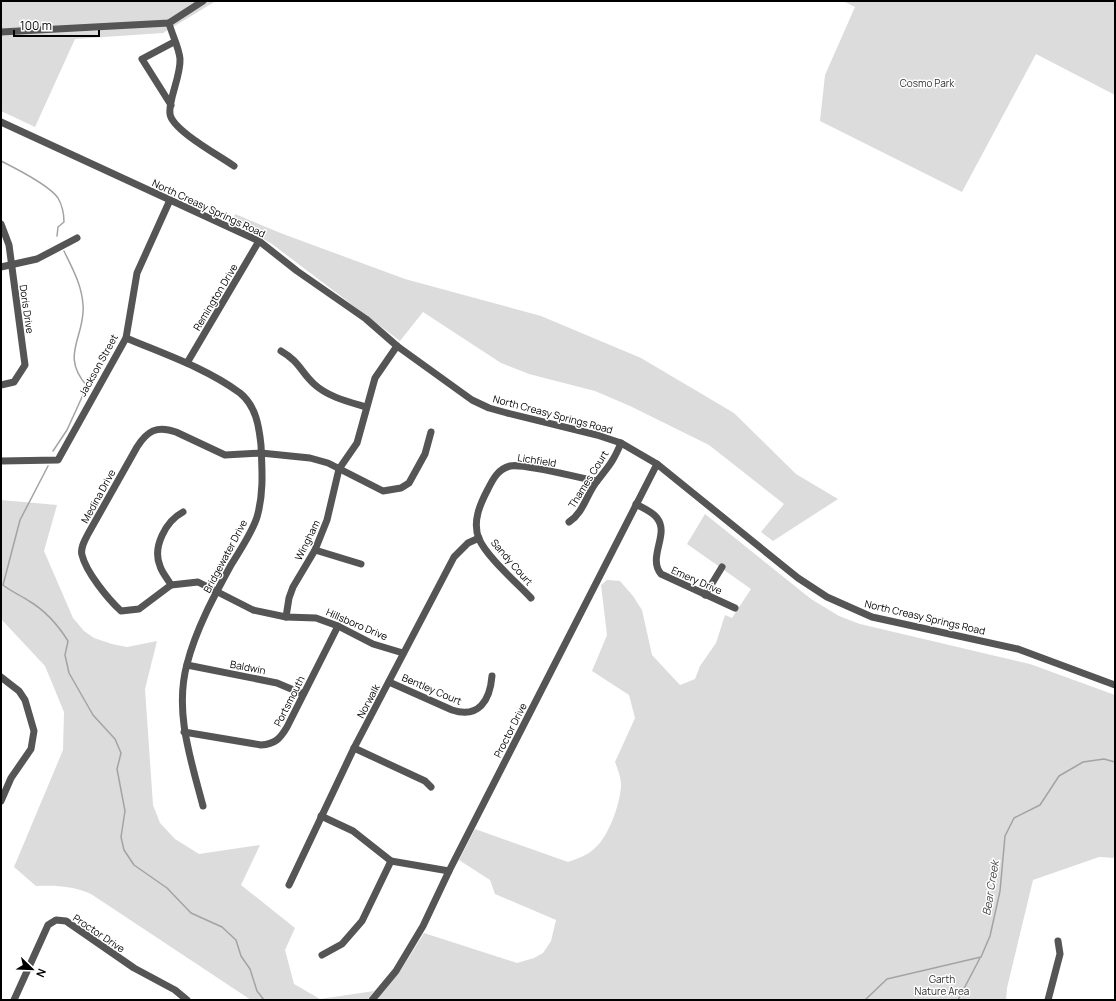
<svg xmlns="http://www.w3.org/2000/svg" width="1116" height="1001" viewBox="0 0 1116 1001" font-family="Manrope,sans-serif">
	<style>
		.green { fill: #dcdcdc }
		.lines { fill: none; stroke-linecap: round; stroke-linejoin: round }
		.stream { stroke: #a3a3a3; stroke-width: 1.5 }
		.minor { stroke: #555; stroke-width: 7 }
		.labels { text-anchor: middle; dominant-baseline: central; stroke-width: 3; stroke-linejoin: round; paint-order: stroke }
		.park-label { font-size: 10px; fill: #333; stroke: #fff }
		.street-label { font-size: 10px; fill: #000; stroke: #fff }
		.water-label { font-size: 11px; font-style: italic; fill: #444; stroke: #fff }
	</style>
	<rect width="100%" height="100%" fill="#fff"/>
	<!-- green -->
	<g class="green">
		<polygon points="1,1 216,1 163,33 75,39 35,127 1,111"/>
		<polygon points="843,1 1115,1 1115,95 1036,54 962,192 820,121 825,75 855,7"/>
		<polygon points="235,214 283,234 405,279 541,316 641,358 734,413 796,474 838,499 773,541 761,532 784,504 709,445 630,406 595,391 529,374 501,363 423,312 400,341 272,244 233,221"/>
		<path d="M 1,500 L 57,505 L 44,551 L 73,618 L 84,631 L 94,638 L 112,644 L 127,647 L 157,641 L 145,689 L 153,805 L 160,823 L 175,839 L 199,854 L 260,845 L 241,885 L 295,928 L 285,950 L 294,984 L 320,999 L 374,991 L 367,1000 L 251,1000 L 91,894 C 73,886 56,885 36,886 L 14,867 L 63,750 L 64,712 L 45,666 L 1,619 Z"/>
		<path d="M 705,514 L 811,599 L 839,616 L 860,624 L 1030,664 L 1115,695 L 1115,858 L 1099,857 L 1033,880 L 1007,988 L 1006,1000 L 376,1000 L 401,970 L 424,933 L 517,963 L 534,958 L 543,953 L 551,941 L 556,920 L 495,894 L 490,880 L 459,860 L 475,829 L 568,862 C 577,859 588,855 595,848 C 609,836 620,804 621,786 C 621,777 618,770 615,762 L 635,718 L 629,695 L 592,671 L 607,635 L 601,585 L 607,580 L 620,581 L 633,596 L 642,610 L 652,655 L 680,685 L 695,679 L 700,666 L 716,643 L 725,615 L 732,618 L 751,589 L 687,544 Z"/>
	</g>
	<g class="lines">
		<!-- stream -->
		<g class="stream">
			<path d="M 1,161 C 15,168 50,186 58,198 C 62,205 64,214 64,222 L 58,227 L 57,236"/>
			<path d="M 53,451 L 67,430 L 87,386 C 59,355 86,336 83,305 C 82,285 72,268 64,251"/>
			<path d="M 48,466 L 20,520 L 3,585 C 12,592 20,595 29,601 C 46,611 58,625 68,641 L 65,655 L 69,673 L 93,715 L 115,739 L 121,753 L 117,769 L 125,811 L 121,837 L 124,850 L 134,865 L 167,888 L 191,913 L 222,927 L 236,940 L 241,956 L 250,969 L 257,991 L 264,1000"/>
			<polyline points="865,1000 887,979 981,957 990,936 1000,891 1005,836 1014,818 1040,805 1059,776 1083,762 1104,759 1115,762"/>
			<polyline points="958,1000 980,958"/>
		</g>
		<!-- minor -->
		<g class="minor">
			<path d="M 169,23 C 172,35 179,47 180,59 C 181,76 168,100 170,114 C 172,130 220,156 234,166"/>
			<polyline points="1,32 169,23 203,1"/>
			<polyline points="171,105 142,59 174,42"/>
			<polyline points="1,122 259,241 297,271 366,319 397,346 472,400 489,408 507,413 597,435 621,443 657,464 798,578 827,597 872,617 1018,649 1115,685"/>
			<polyline points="1,224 9,245 25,365 14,382 1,385"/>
			<polyline points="1,267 37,259 77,238"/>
			<path d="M 126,338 C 164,354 206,368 240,393 C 256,406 259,426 261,445 C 262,469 264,493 257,517 C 252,533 240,550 231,565 C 214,596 196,629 187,664 C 174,712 191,760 203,806"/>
			<path d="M 281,351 C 300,362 300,371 314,384 C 328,397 349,402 366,407"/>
			<polyline points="187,363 259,241"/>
			<polyline points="1,461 58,460 126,338 137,273 170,200"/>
			<path d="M 636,504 C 643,508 653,512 657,518 C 670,534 647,557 661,574 L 735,608"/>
			<path d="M 569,522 C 584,512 586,495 597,481 C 609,466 613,462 621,443"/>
			<polyline points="315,550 361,564"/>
			<path d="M 171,585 C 168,579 162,573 160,566 C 152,547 166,521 183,512"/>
			<polyline points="705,595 722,567"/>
			<path d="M 531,598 C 517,583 487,557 479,539 C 472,522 480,504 488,489 C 493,479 498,469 510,466 C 526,463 578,478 597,481"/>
			<polyline points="286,617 289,598 293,587 315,550 327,520 339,469 357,443 375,378 397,346"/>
			<path d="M 403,653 L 373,644 L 338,626 L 316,618 L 286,617 L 253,610 L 198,582 L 171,585 L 139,609 L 121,611 C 108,599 86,572 82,555 C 80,548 85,540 88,534 L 137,447 C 147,431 157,425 176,432 L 225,455 L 261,453 L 310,458 L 328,463 L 383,491 L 401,488 L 409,483 L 425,454 L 431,432"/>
			<polyline points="187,665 277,683 303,694"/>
			<polyline points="1,677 19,691 25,700 34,731 31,749 11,778 1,801"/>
			<path d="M 389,682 L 452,710 C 479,719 490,700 492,676"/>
			<path d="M 184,732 L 261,745 C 275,744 280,739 287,727 L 338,626"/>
			<polyline points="354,748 425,781 431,787"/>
			<polyline points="321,816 353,831 391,861 449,871"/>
			<polyline points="289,885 354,748 454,557 468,543 479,538"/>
			<polyline points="322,955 342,944 362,921 391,861"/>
			<polyline points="14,1000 48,925 56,920 66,921 134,968 175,990 187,1000"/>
			<polyline points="372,1000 396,971 423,926 449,871 657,464"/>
			<polyline points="1048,1000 1060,954 1058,941"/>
		</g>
	</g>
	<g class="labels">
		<!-- park labels -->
		<g class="park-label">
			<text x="927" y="83">Cosmo Park</text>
			<text x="942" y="979">Garth<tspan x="942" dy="12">Nature Area</tspan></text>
		</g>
		<!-- street labels -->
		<g class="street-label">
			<text transform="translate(209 208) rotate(25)">North Creasy Springs Road</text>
			<text transform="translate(215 297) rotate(-59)">Remington Drive</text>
			<text transform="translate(27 309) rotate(82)">Doris Drive</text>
			<text transform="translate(98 365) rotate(-61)">Jackson Street</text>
			<text transform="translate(553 414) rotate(15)">North Creasy Springs Road</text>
			<text transform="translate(537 460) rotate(9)">Lichfield</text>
			<text transform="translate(588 479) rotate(-58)">Thames Court</text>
			<text transform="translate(98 496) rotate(-61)">Medina Drive</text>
			<text transform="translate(307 540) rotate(-64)">Wingham</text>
			<text transform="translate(225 556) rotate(-62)">Bridgewater Drive</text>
			<text transform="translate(512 562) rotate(49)">Sandy Court</text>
			<text transform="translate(697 580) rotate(24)">Emery Drive</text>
			<text transform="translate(925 617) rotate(13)">North Creasy Springs Road</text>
			<text transform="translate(357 624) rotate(23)">Hillsboro Drive</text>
			<text transform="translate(248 667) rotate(11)">Baldwin</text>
			<text transform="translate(432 689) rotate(23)">Bentley Court</text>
			<text transform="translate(289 701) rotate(-63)">Portsmouth</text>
			<text transform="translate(368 701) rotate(-62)">Norwalk</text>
			<text transform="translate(510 730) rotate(-63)">Proctor Drive</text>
			<text transform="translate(99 933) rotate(34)">Proctor Drive</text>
		</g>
		<!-- water labels -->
		<g class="water-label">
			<text transform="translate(990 888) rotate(-81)">Bear Creek</text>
		</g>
	</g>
	<!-- border -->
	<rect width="1116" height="1001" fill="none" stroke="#000000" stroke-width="4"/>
	<!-- north arrow -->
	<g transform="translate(32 969) rotate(113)" stroke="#ffffff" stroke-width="3" paint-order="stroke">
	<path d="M0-3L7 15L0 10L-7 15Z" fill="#000000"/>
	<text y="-6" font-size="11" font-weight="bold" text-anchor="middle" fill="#000000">N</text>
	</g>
	<!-- scale -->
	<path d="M14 30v6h85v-6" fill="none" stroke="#000000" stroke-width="2"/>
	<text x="20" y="30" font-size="12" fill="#000000" stroke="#ffffff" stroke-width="3" paint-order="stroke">100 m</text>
</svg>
